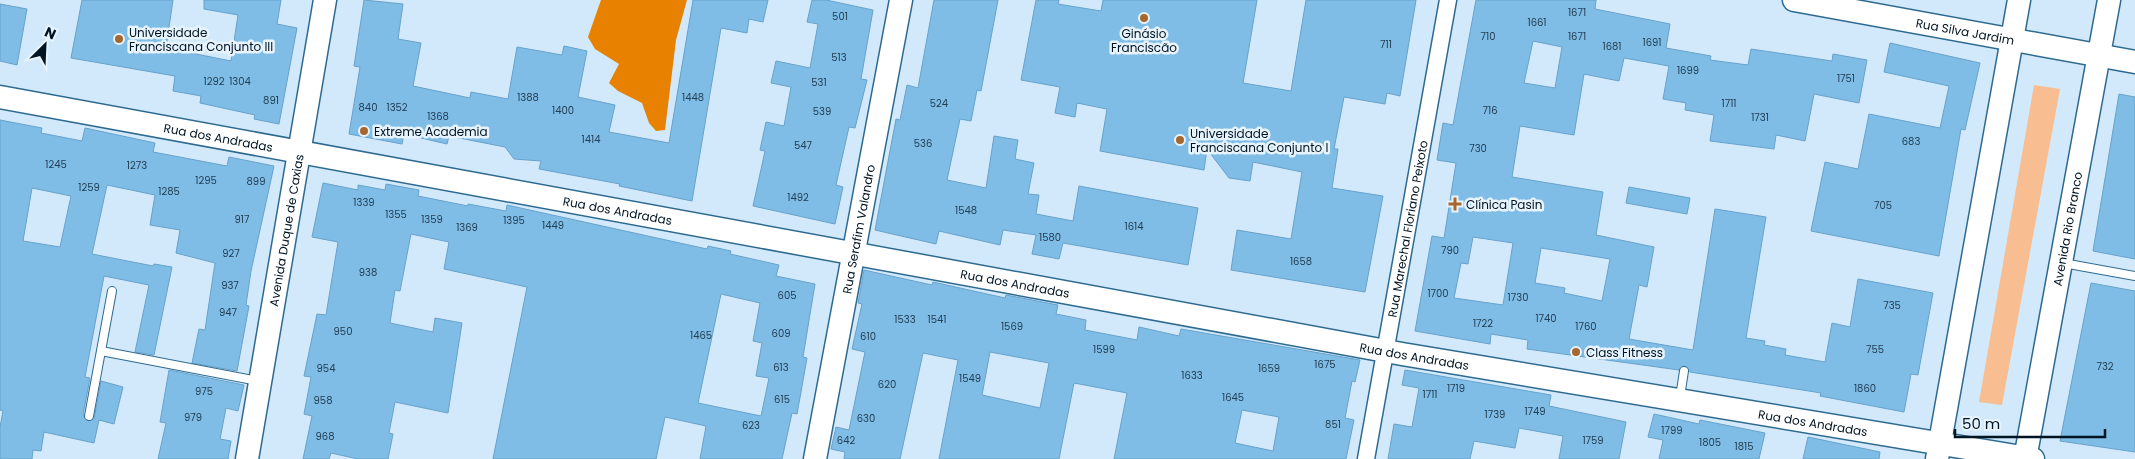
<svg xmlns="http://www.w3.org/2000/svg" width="2135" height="459" viewBox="0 0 2135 459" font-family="Poppins,sans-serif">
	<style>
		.green { fill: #f8be91 }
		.forest { fill: #e88100 }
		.building { fill: #80bde6; stroke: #67a2cb; fill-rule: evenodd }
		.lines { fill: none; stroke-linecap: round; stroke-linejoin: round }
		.lane-casing { stroke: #2e6a90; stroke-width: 10 }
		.street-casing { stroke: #2e6a90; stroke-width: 19 }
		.secondary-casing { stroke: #2e6a90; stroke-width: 25 }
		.lane { stroke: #fff; stroke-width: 8 }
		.street { stroke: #fff; stroke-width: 16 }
		.secondary { stroke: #fff; stroke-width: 22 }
		.poi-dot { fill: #a6672e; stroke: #e8f4fd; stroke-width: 2 }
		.labels { text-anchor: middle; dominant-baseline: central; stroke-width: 5; stroke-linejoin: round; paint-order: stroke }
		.number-label { font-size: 10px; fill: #203e54 }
		.street-label { font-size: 12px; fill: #001423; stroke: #e8f4fd }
		.poi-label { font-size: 12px; fill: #001423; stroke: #e8f4fd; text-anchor: start }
	</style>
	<rect width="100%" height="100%" fill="#d1e9fa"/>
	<!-- green -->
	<polygon class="green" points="2034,85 2060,89 2002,405 1979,402"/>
	<!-- forest -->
	<polygon class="forest" points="601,0 687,0 676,40 665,130 656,131 649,123 642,103 618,91 609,83 619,64 595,49 588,37"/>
	<!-- building -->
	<g class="building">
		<polygon points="82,0 173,0 166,48 231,61 238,15 204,9 204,0 281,0 277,24 297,28 279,124 254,119 255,115 200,103 201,96 173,91 175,76 71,58"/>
		<polygon points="364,0 403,4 398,39 421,43 413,86 470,98 471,92 508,99 517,47 562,55 564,46 587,51 578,97 615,105 609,132 669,143 693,0 768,0 763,22 749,19 747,33 721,28 692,201 619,186 620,184 539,169 541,161 514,159 505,147 449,136 447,144 404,134 402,144 349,134 360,67 354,66"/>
		<polygon points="812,0 826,0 873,10 861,79 867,80 855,128 849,127 836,185 843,187 835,224 753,206 765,151 760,150 766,122 784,126 791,87 771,83 776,61 810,68 818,24 807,22"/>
		<polygon points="934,0 998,0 981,91 977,90 971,121 960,119 947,180 986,188 994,136 1018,140 1015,159 1034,163 1028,194 1039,195 1036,214 1073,221 1079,186 1198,208 1188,265 1063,243 1059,259 1032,254 1036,235 1003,230 1000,245 939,231 936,244 875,230 896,119 900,120 907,85 918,88"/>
		<polygon points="1036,0 1059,0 1058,4 1101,11 1103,0 1257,0 1243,83 1291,91 1306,0 1416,0 1400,96 1387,93 1385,104 1344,97 1334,149 1338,149 1332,188 1383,196 1365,292 1231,270 1237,230 1291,239 1302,172 1253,162 1250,181 1229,178 1207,149 1204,170 1100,151 1107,109 1077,103 1075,117 1055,113 1060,87 1021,80"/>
		<path d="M 1476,0 L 1596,0 L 1595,9 L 1670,24 L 1666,48 L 1711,56 L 1710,60 L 1748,65 L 1751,49 L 1832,61 L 1833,54 L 1867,60 L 1859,103 L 1814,94 L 1805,141 L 1776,135 L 1774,149 L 1710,141 L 1714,115 L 1685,110 L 1686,103 L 1663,99 L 1669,66 L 1624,58 L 1619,81 L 1584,74 L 1574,135 L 1520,126 L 1512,177 L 1603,192 L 1596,235 L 1654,247 L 1647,287 L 1639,285 L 1629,339 L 1693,350 L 1715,209 L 1766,217 L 1746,338 L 1765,341 L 1764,345 L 1786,349 L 1785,355 L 1825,362 L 1832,323 L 1850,327 L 1858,279 L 1933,293 L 1918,375 L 1911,374 L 1904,412 L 1820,396 L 1821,393 L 1690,372 L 1685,366 L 1679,370 L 1527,349 L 1528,340 L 1491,334 L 1490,344 L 1415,331 L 1432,236 L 1444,238 L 1456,163 L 1437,160 L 1443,123 L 1453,125 ZM 1533,41 L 1562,47 L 1555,88 L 1524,83 ZM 1473,237 L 1513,243 L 1503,305 L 1454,298 L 1461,263 L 1468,264 ZM 1541,248 L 1610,259 L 1602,301 L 1564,293 L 1565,288 L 1535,283 Z"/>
		<polygon points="0,4 27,9 17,65 0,61"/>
		<polygon points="1890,43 1980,63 1965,130 1961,129 1939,256 1811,231 1825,162 1858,169 1869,114 1940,128 1949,86 1884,72"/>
		<polygon points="2119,94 2135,97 2135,259 2093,251"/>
		<path d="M 0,120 L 42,128 L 41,133 L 82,141 L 85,128 L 155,143 L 153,152 L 227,166 L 229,157 L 274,166 L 251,271 L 246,305 L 249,306 L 237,371 L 192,363 L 199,329 L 205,330 L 215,263 L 176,253 L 180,230 L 150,225 L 155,195 L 107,185 L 92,254 L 153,266 L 154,264 L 172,267 L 154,355 L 135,352 L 149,285 L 104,276 L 85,377 L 90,378 L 83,415 L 88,421 L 94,419 L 101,381 L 123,387 L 114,424 L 99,420 L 94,443 L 44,432 L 41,451 L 33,450 L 32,459 L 0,459 L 0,427 L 3,411 L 0,410 ZM 32,188 L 71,196 L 60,247 L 23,241 Z"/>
		<path d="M 323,183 L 358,190 L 358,185 L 385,190 L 386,184 L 419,190 L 418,196 L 468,206 L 468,204 L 506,211 L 507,205 L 525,209 L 707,249 L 708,246 L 731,251 L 730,254 L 779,265 L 776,276 L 815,284 L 803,357 L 807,358 L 801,392 L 797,414 L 792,413 L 782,459 L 700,459 L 706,426 L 665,417 L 656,459 L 493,459 L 527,287 L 444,269 L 449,242 L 411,234 L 400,291 L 395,290 L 390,323 L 433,332 L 435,318 L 462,323 L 448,413 L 395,402 L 389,433 L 393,434 L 388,459 L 358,459 L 331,453 L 329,459 L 303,459 L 312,416 L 304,414 L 311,377 L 304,376 L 317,314 L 326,315 L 338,242 L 312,237 ZM 721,294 L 760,303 L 753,341 L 762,343 L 756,376 L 769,378 L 761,416 L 698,403 Z"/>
		<polygon points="1629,187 1690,198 1687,214 1626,203"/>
		<path d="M 864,270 L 932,285 L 933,282 L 1005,298 L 1006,295 L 1058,305 L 1056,314 L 1086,320 L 1085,330 L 1137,340 L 1139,327 L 1179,336 L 1181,329 L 1360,360 L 1355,382 L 1352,381 L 1345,418 L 1354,420 L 1346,459 L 1114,459 L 1127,393 L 1074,383 L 1059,459 L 939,459 L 958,360 L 923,353 L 900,459 L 844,459 L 845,452 L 831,449 L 836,427 L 849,430 L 865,352 L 852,349 L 862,304 L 858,303 ZM 990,352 L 1049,363 L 1040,408 L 982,395 ZM 1242,410 L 1279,417 L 1273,451 L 1235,443 Z"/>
		<polygon points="2091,283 2135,291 2135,452 2060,441"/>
		<polygon points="169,370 244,385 238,411 226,408 220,439 231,441 228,459 158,459 166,423 160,422"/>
		<polygon points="1405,370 1551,395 1549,406 1626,422 1619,459 1559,459 1563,436 1519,428 1515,448 1474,441 1470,459 1388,459 1394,424 1412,427 1419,388 1402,385"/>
		<polygon points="1654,414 1699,424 1700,420 1765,433 1759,459 1659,459 1663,440 1648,437"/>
		<polygon points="1808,437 1880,452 1879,459 1803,459"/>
	</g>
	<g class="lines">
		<!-- lane casing -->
		<g class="lane-casing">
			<g id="lane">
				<polyline points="2063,263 2135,276"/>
				<polyline points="101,351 258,381"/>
				<polyline points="1680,397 1684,371"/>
				<polyline points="89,416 112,291"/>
			</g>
		</g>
		<!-- street casing -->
		<g class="street-casing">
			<g id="street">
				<path id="s1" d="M 1366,459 L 1448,0"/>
			</g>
		</g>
		<!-- secondary casing -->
		<g class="secondary-casing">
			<g id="secondary">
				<path id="s2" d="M 1794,0 L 2135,62"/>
				<path id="s3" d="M 0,97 L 1402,354 L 2033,459"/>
				<path id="s4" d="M 247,459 L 325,0"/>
				<path id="s5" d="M 815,459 L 901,0"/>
				<polyline points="1937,459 2019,0"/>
				<path id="s6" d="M 2025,459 L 2109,0"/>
			</g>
		</g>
		<!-- lane -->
		<use href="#lane" class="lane"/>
		<!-- street -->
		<use href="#street" class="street"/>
		<!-- secondary -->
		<use href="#secondary" class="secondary"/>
	</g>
	<!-- markers -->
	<g class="poi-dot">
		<circle cx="1144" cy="18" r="5"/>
		<circle cx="119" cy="39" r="5"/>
		<circle cx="364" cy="131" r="5"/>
		<circle cx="1180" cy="140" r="5"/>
		<path d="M1452.5 196.5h5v5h5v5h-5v5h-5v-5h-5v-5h5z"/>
		<circle cx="1576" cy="352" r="5"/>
	</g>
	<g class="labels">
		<!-- number labels -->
		<g class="number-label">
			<text x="1577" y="12">1671</text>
			<text x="840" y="16">501</text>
			<text x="1537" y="22">1661</text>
			<text x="1488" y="36">710</text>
			<text x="1577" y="36">1671</text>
			<text x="1652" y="42">1691</text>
			<text x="1386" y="44">711</text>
			<text x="1612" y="46">1681</text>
			<text x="839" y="57">513</text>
			<text x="1688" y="70">1699</text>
			<text x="1846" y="78">1751</text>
			<text x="214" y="81">1292</text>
			<text x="240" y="81">1304</text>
			<text x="819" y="82">531</text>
			<text x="528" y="97">1388</text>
			<text x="693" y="97">1448</text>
			<text x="271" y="100">891</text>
			<text x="939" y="103">524</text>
			<text x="1729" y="103">1711</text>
			<text x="368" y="107">840</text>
			<text x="397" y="107">1352</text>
			<text x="563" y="110">1400</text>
			<text x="1490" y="110">716</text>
			<text x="822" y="111">539</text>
			<text x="438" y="116">1368</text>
			<text x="1760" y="117">1731</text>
			<text x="591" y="139">1414</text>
			<text x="1911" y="141">683</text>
			<text x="923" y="143">536</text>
			<text x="803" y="145">547</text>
			<text x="1478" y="148">730</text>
			<text x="56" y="164">1245</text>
			<text x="137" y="165">1273</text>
			<text x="206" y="180">1295</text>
			<text x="256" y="181">899</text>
			<text x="89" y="187">1259</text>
			<text x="169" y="191">1285</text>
			<text x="798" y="197">1492</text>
			<text x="364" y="202">1339</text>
			<text x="1883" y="205">705</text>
			<text x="966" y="210">1548</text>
			<text x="396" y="214">1355</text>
			<text x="242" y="219">917</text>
			<text x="432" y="219">1359</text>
			<text x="514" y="220">1395</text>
			<text x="553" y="225">1449</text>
			<text x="1134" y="226">1614</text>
			<text x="467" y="227">1369</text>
			<text x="1050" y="237">1580</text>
			<text x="1450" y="250">790</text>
			<text x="231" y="253">927</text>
			<text x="1301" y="261">1658</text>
			<text x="368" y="272">938</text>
			<text x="230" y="285">937</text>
			<text x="1438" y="293">1700</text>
			<text x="787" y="295">605</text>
			<text x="1518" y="297">1730</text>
			<text x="1892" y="305">735</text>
			<text x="228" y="312">947</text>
			<text x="1546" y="318">1740</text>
			<text x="905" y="319">1533</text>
			<text x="937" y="319">1541</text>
			<text x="1483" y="323">1722</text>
			<text x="1012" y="326">1569</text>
			<text x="1586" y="326">1760</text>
			<text x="343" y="331">950</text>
			<text x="781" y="333">609</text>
			<text x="701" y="335">1465</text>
			<text x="868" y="336">610</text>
			<text x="1104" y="349">1599</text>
			<text x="1875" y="349">755</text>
			<text x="1325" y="364">1675</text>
			<text x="2105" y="366">732</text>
			<text x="781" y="367">613</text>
			<text x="326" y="368">954</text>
			<text x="1269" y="368">1659</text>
			<text x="1192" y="375">1633</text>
			<text x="970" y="378">1549</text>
			<text x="887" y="384">620</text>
			<text x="1456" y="388">1719</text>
			<text x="1865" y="388">1860</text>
			<text x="204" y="391">975</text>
			<text x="1430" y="394">1711</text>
			<text x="1233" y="397">1645</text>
			<text x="782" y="399">615</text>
			<text x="323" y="400">958</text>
			<text x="1535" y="411">1749</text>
			<text x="1495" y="414">1739</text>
			<text x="193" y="417">979</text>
			<text x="866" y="418">630</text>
			<text x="1333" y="424">851</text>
			<text x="751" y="425">623</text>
			<text x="1672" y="430">1799</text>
			<text x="325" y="436">968</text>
			<text x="846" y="440">642</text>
			<text x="1593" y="440">1759</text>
			<text x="1710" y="442">1805</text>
			<text x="1744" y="446">1815</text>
		</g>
		<!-- street labels -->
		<g class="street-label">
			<text stroke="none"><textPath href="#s2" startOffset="174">Rua Silva Jardim</textPath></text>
			<text stroke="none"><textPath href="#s3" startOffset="222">Rua dos Andradas</textPath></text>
			<text stroke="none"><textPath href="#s3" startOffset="628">Rua dos Andradas</textPath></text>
			<text stroke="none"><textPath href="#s4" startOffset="232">Avenida Duque de Caxias</textPath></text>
			<text stroke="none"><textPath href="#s1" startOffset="234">Rua Marechal Floriano Peixoto</textPath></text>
			<text stroke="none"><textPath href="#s5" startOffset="234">Rua Serafim Valandro</textPath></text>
			<text stroke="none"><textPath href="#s6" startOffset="234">Avenida Rio Branco</textPath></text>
			<text stroke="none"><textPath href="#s3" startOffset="1032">Rua dos Andradas</textPath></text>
			<text stroke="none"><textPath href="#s3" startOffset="1438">Rua dos Andradas</textPath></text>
			<text stroke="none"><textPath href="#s3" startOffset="1842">Rua dos Andradas</textPath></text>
		</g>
		<!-- poi labels -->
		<g class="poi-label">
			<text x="129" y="32">Universidade<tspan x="129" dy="14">Franciscana Conjunto III</tspan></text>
			<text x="1144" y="33" text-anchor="middle">Ginásio<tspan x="1144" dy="14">Franciscão</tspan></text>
			<text x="374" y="131">Extreme Academia</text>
			<text x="1190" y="133">Universidade<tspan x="1190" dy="14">Franciscana Conjunto I</tspan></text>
			<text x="1466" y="204">Clínica Pasin</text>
			<text x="1586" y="352">Class Fitness</text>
		</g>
	</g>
	<!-- north arrow -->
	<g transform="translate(45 45) rotate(24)" stroke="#e8f4fd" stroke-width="4" paint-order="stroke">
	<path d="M0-4L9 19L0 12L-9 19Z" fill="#001423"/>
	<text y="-8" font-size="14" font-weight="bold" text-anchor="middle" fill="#001423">N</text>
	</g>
	<!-- scale -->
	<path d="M1955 429v8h150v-8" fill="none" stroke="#001423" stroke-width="2.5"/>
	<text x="1962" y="429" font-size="15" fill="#001423" stroke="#e8f4fd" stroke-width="4" paint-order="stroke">50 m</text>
</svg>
